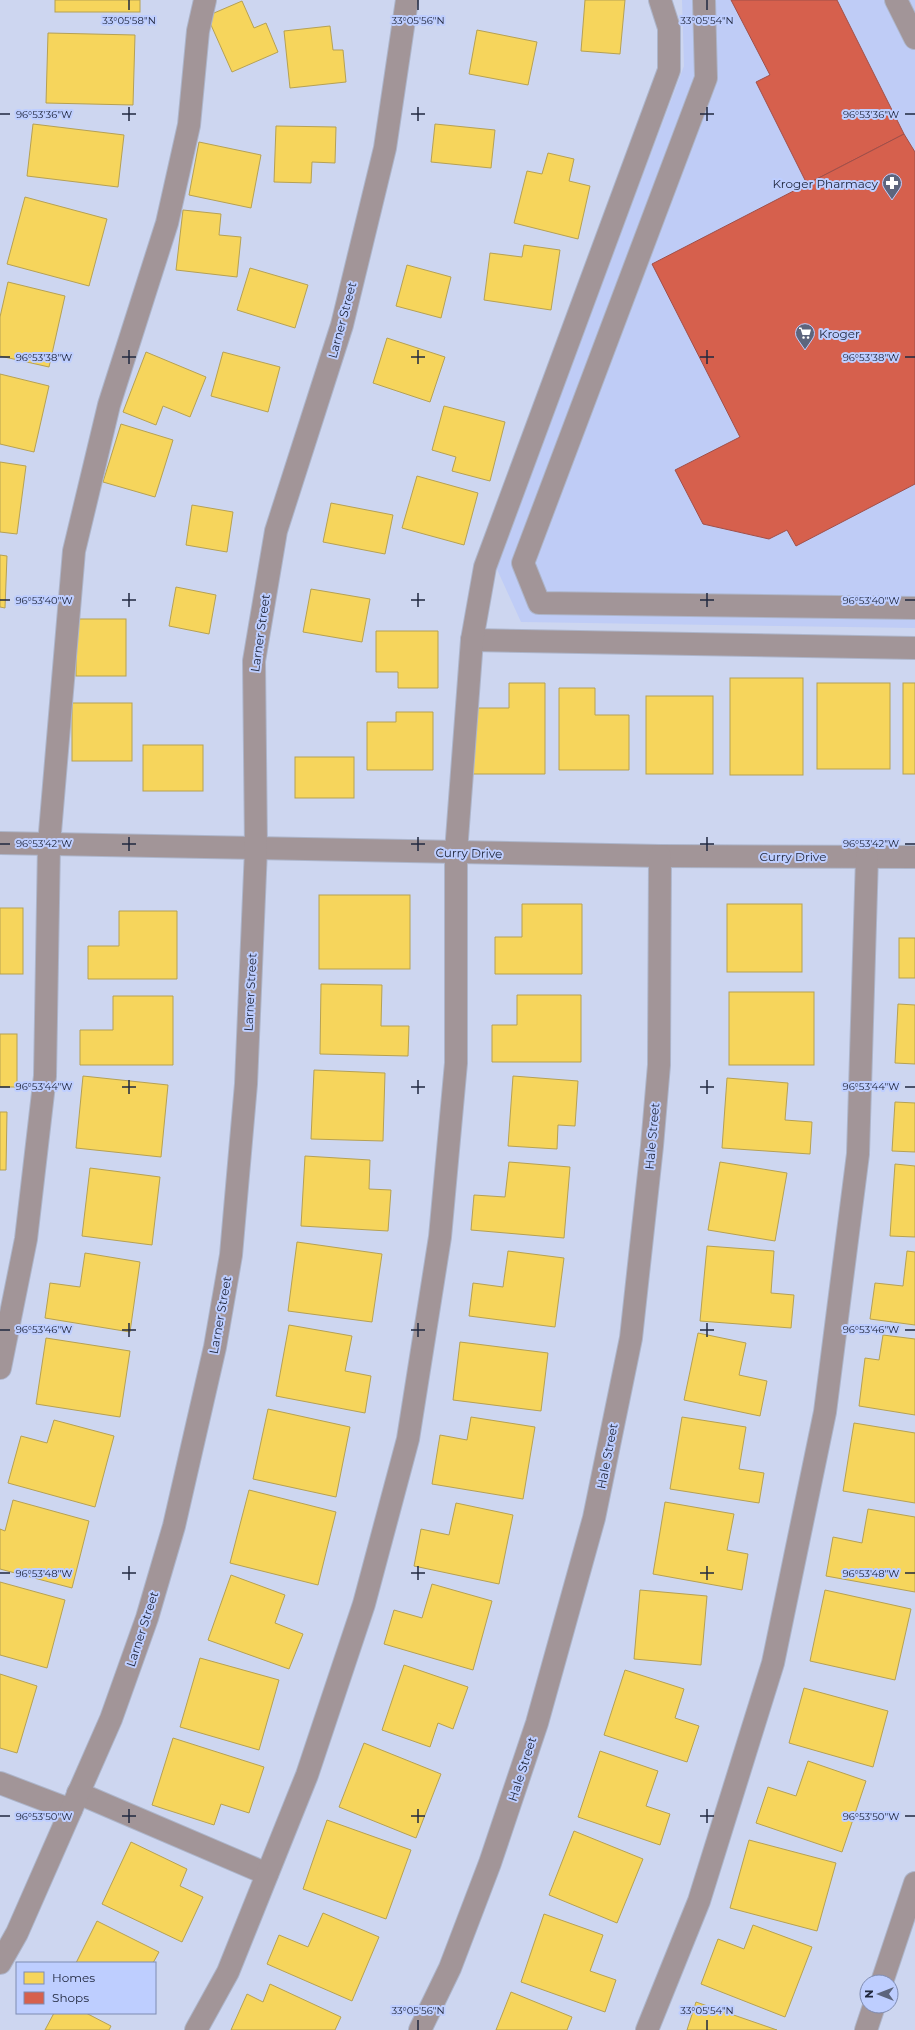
<svg xmlns="http://www.w3.org/2000/svg" width="915" height="2030" viewBox="0 0 915 2030" font-family="Montserrat,sans-serif">
	<style>
		.built { fill: #bfccf6 }
		.homes { fill: #f6d55c; stroke: #b6a153 }
		.shops { fill: #d6604d; stroke: #a04f49 }
		.lines { fill: none; stroke-linecap: round; stroke-linejoin: round }
		.minor-casing { stroke: #adb5ca; stroke-width: 24 }
		.minor { stroke: #a29598; stroke-width: 22 }
		.ticks { fill: none; stroke: #21283f; stroke-width: 1.5 }
		.labels { text-anchor: middle; dominant-baseline: central; stroke-width: 4; stroke-linejoin: round; paint-order: stroke }
		.poi-label { font-size: 12px; fill: #21283f; stroke: #beceff; text-anchor: end }
		.street-label { font-size: 12px; fill: #21283f; stroke: #beceff }
		.ticks-label { font-size: 10px; text-anchor: middle; fill: #21283f; stroke: #beceff; stroke-width: 4; stroke-linejoin: round; paint-order: stroke }
	</style>
	<rect width="100%" height="100%" fill="#cdd6f0"/>
	<!-- built -->
	<polygon class="built" points="682,0 915,0 915,628 521,622 495,565 684,66"/>
	<!-- homes -->
	<g class="homes">
		<rect x="55" y="0" width="85" height="12"/>
		<polygon points="585,0 625,0 620,54 581,51"/>
		<polygon points="242,1 254,28 266,23 278,52 232,72 207,16"/>
		<polygon points="330,26 333,50 343,50 346,82 290,88 284,31"/>
		<polygon points="477,30 537,42 528,85 469,74"/>
		<polygon points="48,33 135,35 133,105 46,103"/>
		<polygon points="33,124 124,135 118,187 27,176"/>
		<polygon points="435,124 495,130 491,168 431,162"/>
		<polygon points="276,126 336,127 335,163 312,162 311,183 274,182"/>
		<polygon points="199,142 261,155 251,208 189,195"/>
		<polygon points="548,153 574,159 569,181 590,186 578,239 514,223 527,171 542,174"/>
		<polygon points="25,197 107,219 89,286 7,264"/>
		<polygon points="183,210 221,214 219,235 241,237 237,277 176,270"/>
		<polygon points="524,245 560,250 551,310 484,300 490,253 522,257"/>
		<polygon points="407,265 451,277 441,318 396,306"/>
		<polygon points="250,268 308,285 295,328 237,310"/>
		<polygon points="8,282 65,296 49,367 0,356 0,317"/>
		<polygon points="387,338 445,357 430,402 373,383"/>
		<polygon points="146,352 206,377 190,417 163,406 156,425 123,412"/>
		<polygon points="223,352 280,367 268,412 211,396"/>
		<polygon points="0,374 49,386 34,452 0,444"/>
		<polygon points="444,406 505,422 490,481 452,471 456,457 432,450"/>
		<polygon points="121,424 173,440 155,497 103,482"/>
		<polygon points="0,462 26,466 17,534 0,532"/>
		<polygon points="417,476 478,493 464,545 402,528"/>
		<polygon points="331,503 393,515 385,554 323,542"/>
		<polygon points="192,505 233,512 227,552 186,545"/>
		<polygon points="0,555 7,556 5,608 0,607"/>
		<polygon points="176,587 216,595 209,634 169,626"/>
		<polygon points="311,589 370,599 362,642 303,632"/>
		<rect x="76" y="619" width="50" height="57"/>
		<polygon points="376,631 438,631 438,688 398,688 398,672 376,672"/>
		<rect x="730" y="678" width="73" height="97"/>
		<polygon points="509,683 545,683 545,774 473,774 473,708 509,708"/>
		<rect x="817" y="683" width="73" height="86"/>
		<rect x="903" y="683" width="12" height="91"/>
		<polygon points="559,688 595,688 595,715 629,715 629,770 559,770"/>
		<rect x="646" y="696" width="67" height="78"/>
		<rect x="72" y="703" width="60" height="58"/>
		<polygon points="396,712 433,712 433,770 367,770 367,722 396,722"/>
		<rect x="143" y="745" width="60" height="46"/>
		<rect x="295" y="757" width="59" height="41"/>
		<rect x="319" y="895" width="91" height="74"/>
		<polygon points="522,904 582,904 582,974 495,974 495,937 522,937"/>
		<rect x="727" y="904" width="75" height="68"/>
		<rect x="0" y="908" width="23" height="66"/>
		<polygon points="119,911 177,911 177,979 88,979 88,946 119,946"/>
		<rect x="899" y="938" width="16" height="40"/>
		<polygon points="321,984 382,985 381,1026 409,1026 408,1056 320,1054"/>
		<rect x="729" y="992" width="85" height="73"/>
		<polygon points="517,995 581,995 581,1062 492,1062 492,1025 517,1025"/>
		<polygon points="113,996 173,996 173,1065 80,1065 80,1030 113,1030"/>
		<polygon points="898,1004 915,1005 915,1064 895,1063"/>
		<rect x="0" y="1034" width="17" height="53"/>
		<polygon points="314,1070 385,1073 383,1141 311,1139"/>
		<polygon points="83,1076 168,1085 161,1157 76,1148"/>
		<polygon points="513,1076 578,1081 575,1126 558,1125 557,1149 508,1146"/>
		<polygon points="727,1078 788,1083 785,1120 812,1122 810,1154 722,1148"/>
		<polygon points="895,1102 915,1103 915,1152 892,1151"/>
		<polygon points="0,1112 7,1112 6,1170 0,1170"/>
		<polygon points="305,1156 370,1160 369,1189 391,1190 388,1231 301,1226"/>
		<polygon points="509,1162 570,1167 564,1238 471,1230 474,1195 505,1197"/>
		<polygon points="720,1162 787,1173 775,1241 708,1230"/>
		<polygon points="895,1164 915,1166 915,1237 890,1236"/>
		<polygon points="90,1168 160,1177 152,1245 82,1236"/>
		<polygon points="297,1242 382,1254 372,1322 288,1311"/>
		<polygon points="707,1246 774,1251 771,1293 794,1295 791,1328 700,1321"/>
		<polygon points="508,1251 564,1258 555,1327 469,1316 473,1283 503,1287"/>
		<polygon points="907,1251 915,1252 915,1325 870,1319 875,1283 903,1286"/>
		<polygon points="85,1253 140,1262 130,1332 45,1318 50,1283 80,1287"/>
		<polygon points="289,1325 352,1336 345,1371 371,1376 365,1413 276,1396"/>
		<polygon points="698,1333 746,1343 739,1375 767,1381 760,1416 684,1400"/>
		<polygon points="883,1335 915,1339 915,1415 859,1406 865,1358 879,1360"/>
		<polygon points="46,1338 130,1351 120,1417 36,1404"/>
		<polygon points="460,1342 548,1353 541,1411 453,1400"/>
		<polygon points="268,1409 350,1427 336,1497 253,1479"/>
		<polygon points="471,1417 535,1427 523,1499 432,1484 440,1435 467,1440"/>
		<polygon points="682,1417 746,1427 739,1469 764,1473 759,1503 670,1489"/>
		<polygon points="54,1420 114,1436 95,1507 8,1483 21,1436 47,1443"/>
		<polygon points="854,1423 915,1433 915,1503 843,1491"/>
		<polygon points="249,1490 336,1512 318,1585 230,1563"/>
		<polygon points="13,1500 89,1521 72,1588 0,1569 0,1529 5,1531"/>
		<polygon points="665,1502 734,1514 727,1550 748,1554 742,1590 653,1574"/>
		<polygon points="456,1503 513,1515 499,1584 414,1566 421,1529 449,1535"/>
		<polygon points="868,1509 915,1517 915,1592 826,1576 833,1537 862,1543"/>
		<polygon points="231,1575 285,1595 275,1623 303,1634 289,1669 208,1640"/>
		<polygon points="0,1582 65,1600 47,1668 0,1655"/>
		<polygon points="432,1584 492,1601 473,1670 384,1644 394,1610 422,1618"/>
		<polygon points="640,1590 707,1596 701,1665 634,1659"/>
		<polygon points="825,1590 911,1609 895,1680 810,1661"/>
		<polygon points="200,1658 279,1680 259,1750 180,1727"/>
		<polygon points="404,1665 468,1687 453,1729 438,1723 430,1747 382,1730"/>
		<polygon points="625,1670 684,1689 675,1718 699,1726 687,1762 604,1735"/>
		<polygon points="0,1674 37,1686 17,1753 0,1748"/>
		<polygon points="804,1688 888,1711 873,1767 789,1743"/>
		<polygon points="173,1738 264,1767 249,1813 221,1804 214,1825 152,1805"/>
		<polygon points="364,1743 441,1774 416,1838 339,1807"/>
		<polygon points="600,1751 658,1771 646,1806 670,1814 660,1845 578,1817"/>
		<polygon points="808,1761 866,1781 842,1852 756,1823 768,1787 796,1796"/>
		<polygon points="327,1820 411,1850 386,1919 303,1889"/>
		<polygon points="574,1831 643,1859 617,1923 549,1895"/>
		<polygon points="749,1840 836,1863 817,1931 730,1908"/>
		<polygon points="131,1842 187,1869 180,1886 203,1897 182,1942 102,1904"/>
		<polygon points="323,1913 379,1937 352,2001 267,1964 279,1935 308,1947"/>
		<polygon points="544,1914 603,1935 590,1971 616,1980 605,2012 521,1982"/>
		<polygon points="97,1921 159,1952 153,1963 76,1963"/>
		<polygon points="753,1925 812,1947 785,2017 701,1984 718,1939 744,1949"/>
		<polygon points="270,1984 341,2017 335,2030 231,2030 247,1994 263,2002"/>
		<polygon points="511,1992 572,2017 567,2030 496,2030"/>
		<polygon points="696,2002 777,2030 687,2030"/>
		<polygon points="54,2013 86,2013 111,2026 109,2030 45,2030"/>
	</g>
	<!-- shops -->
	<g class="shops">
		<polygon points="731,0 837,0 904,134 807,184 756,82 770,75"/>
		<polygon points="904,134 915,152 915,484 796,546 787,530 769,539 703,524 675,470 740,437 652,264"/>
	</g>
	<g class="lines">
		<!-- minor casing -->
		<g class="minor-casing">
			<g id="minor">
				<polyline points="704,0 706,78 523,563 539,603 915,608"/>
				<polyline points="896,0 915,38"/>
				<polyline points="472,640 915,648"/>
				<polyline points="0,843 660,856 915,857"/>
				<polyline points="0,1368 26,1239 45,1076 49,844 74,551 109,405 167,223 189,125 198,31 205,0"/>
				<polyline points="0,1783 71,1810"/>
				<polyline points="78,1793 267,1874"/>
				<polyline points="0,1963 17,1933 111,1719 147,1618 174,1526 215,1347 231,1255 246,1084 256,849 254,661 276,531 342,325 385,148 407,0"/>
				<polyline points="882,1982 915,1883"/>
				<polyline points="196,2030 228,1972 307,1775 364,1604 408,1439 440,1237 456,1063 456,852 472,640 485,567 669,70 669,28 660,0"/>
				<polyline points="420,2030 450,1968 490,1863 537,1723 594,1518 631,1338 652,1146 659,1065 660,856"/>
				<polyline points="647,2030 699,1901 773,1663 825,1412 858,1154 867,857"/>
				<polyline points="866,2030 874,2006"/>
			</g>
		</g>
		<!-- minor -->
		<use href="#minor" class="minor"/>
	</g>
	<!-- ticks -->
	<path class="ticks" d="M 129,0 L 129,10M 418,0 L 418,10M 707,0 L 707,10M 129,107 L 129,121M 418,107 L 418,121M 707,107 L 707,121M 0,114 L 10,114M 122,114 L 136,114M 411,114 L 425,114M 700,114 L 714,114M 905,114 L 915,114M 129,350 L 129,364M 418,350 L 418,364M 707,350 L 707,364M 0,357 L 10,357M 122,357 L 136,357M 411,357 L 425,357M 700,357 L 714,357M 905,357 L 915,357M 129,593 L 129,607M 418,593 L 418,607M 707,593 L 707,607M 0,600 L 10,600M 122,600 L 136,600M 411,600 L 425,600M 700,600 L 714,600M 905,600 L 915,600M 129,837 L 129,851M 418,837 L 418,851M 707,837 L 707,851M 0,844 L 10,844M 122,844 L 136,844M 411,844 L 425,844M 700,844 L 714,844M 905,844 L 915,844M 129,1080 L 129,1094M 418,1080 L 418,1094M 707,1080 L 707,1094M 0,1087 L 10,1087M 122,1087 L 136,1087M 411,1087 L 425,1087M 700,1087 L 714,1087M 905,1087 L 915,1087M 129,1323 L 129,1337M 418,1323 L 418,1337M 707,1323 L 707,1337M 0,1330 L 10,1330M 122,1330 L 136,1330M 411,1330 L 425,1330M 700,1330 L 714,1330M 905,1330 L 915,1330M 129,1566 L 129,1580M 418,1566 L 418,1580M 707,1566 L 707,1580M 0,1573 L 10,1573M 122,1573 L 136,1573M 411,1573 L 425,1573M 700,1573 L 714,1573M 905,1573 L 915,1573M 129,1809 L 129,1823M 418,1809 L 418,1823M 707,1809 L 707,1823M 0,1816 L 10,1816M 122,1816 L 136,1816M 411,1816 L 425,1816M 700,1816 L 714,1816M 905,1816 L 915,1816M 418,2020 L 418,2030M 707,2020 L 707,2030"/>
	<!-- icons -->
	<defs>
		<g id="pharmacy-pin" transform="scale(1)"><path d="M0 17L-7.5 6A9.5 9.5 0 1 1 7.5 6Z" fill="#5d657d" stroke="#beceff"/><path d="M-2-6h4v4h4v4h-4v4h-4v-4h-4v-4h4Z" fill="#fff"/></g>
		<g id="supermarket-pin" transform="scale(1)"><path d="M0 17L-7.5 6A9.5 9.5 0 1 1 7.5 6Z" fill="#5d657d" stroke="#beceff"/><path d="M-6-5.5h2.5l.6 2H6L4.5 2H-2.5L-4.4-4H-6ZM-1.5 3.2a1.3 1.3 0 1 0 .1 0ZM3 3.2a1.3 1.3 0 1 0 .1 0Z" fill="#fff"/></g>
	</defs>
	<g fill-rule="evenodd">
		<use href="#pharmacy-pin" x="892" y="183"/>
		<use href="#supermarket-pin" x="805" y="333"/>
	</g>
	<g class="labels">
		<!-- poi labels -->
		<g class="poi-label">
			<text x="878" y="183">Kroger Pharmacy</text>
			<text x="819" y="333" text-anchor="start">Kroger</text>
		</g>
		<!-- street labels -->
		<g class="street-label">
			<text transform="translate(342 320) rotate(-75)">Larner Street</text>
			<text transform="translate(260 633) rotate(-82)">Larner Street</text>
			<text transform="translate(469 853) rotate(1)">Curry Drive</text>
			<text x="793" y="856">Curry Drive</text>
			<text transform="translate(250 992) rotate(-87)">Larner Street</text>
			<text transform="translate(652 1136) rotate(-85)">Hale Street</text>
			<text transform="translate(220 1315) rotate(-80)">Larner Street</text>
			<text transform="translate(607 1456) rotate(-79)">Hale Street</text>
			<text transform="translate(142 1629) rotate(-72)">Larner Street</text>
			<text transform="translate(522 1769) rotate(-72)">Hale Street</text>
		</g>
	</g>
	<g class="ticks-label">
		<text x="129" y="24">33°05'58"N</text>
		<text x="418" y="24">33°05'56"N</text>
		<text x="707" y="24">33°05'54"N</text>
		<text x="871" y="118">96°53'36"W</text>
		<text x="44" y="118">96°53'36"W</text>
		<text x="871" y="361">96°53'38"W</text>
		<text x="44" y="361">96°53'38"W</text>
		<text x="871" y="604">96°53'40"W</text>
		<text x="44" y="604">96°53'40"W</text>
		<text x="871" y="847">96°53'42"W</text>
		<text x="44" y="847">96°53'42"W</text>
		<text x="871" y="1090">96°53'44"W</text>
		<text x="44" y="1090">96°53'44"W</text>
		<text x="871" y="1333">96°53'46"W</text>
		<text x="44" y="1333">96°53'46"W</text>
		<text x="871" y="1577">96°53'48"W</text>
		<text x="44" y="1577">96°53'48"W</text>
		<text x="871" y="1820">96°53'50"W</text>
		<text x="44" y="1820">96°53'50"W</text>
		<text x="418" y="2014">33°05'56"N</text>
		<text x="707" y="2014">33°05'54"N</text>
	</g>
	<!-- legend -->
	<rect x="16" y="1962" width="140" height="52" fill="#beceff" stroke="#7f8cb2"/>
	<rect x="24" y="1972" width="20" height="12" fill="#f6d55c" stroke="#7f8cb2"/>
	<text x="52" y="1982" font-size="12" fill="#21283f">Homes</text>
	<rect x="24" y="1992" width="20" height="12" fill="#d6604d" stroke="#7f8cb2"/>
	<text x="52" y="2002" font-size="12" fill="#21283f">Shops</text>
	<!-- north arrow -->
	<g transform="translate(879 1994) rotate(270)"><circle r="19" fill="#beceff" stroke="#7f8cb2"/>
	<path d="M0-3L7 15L0 10L-7 15Z" fill="#5d657d"/>
	<text y="-6" font-size="11" font-weight="bold" text-anchor="middle" fill="#21283f">N</text>
	</g>
</svg>
